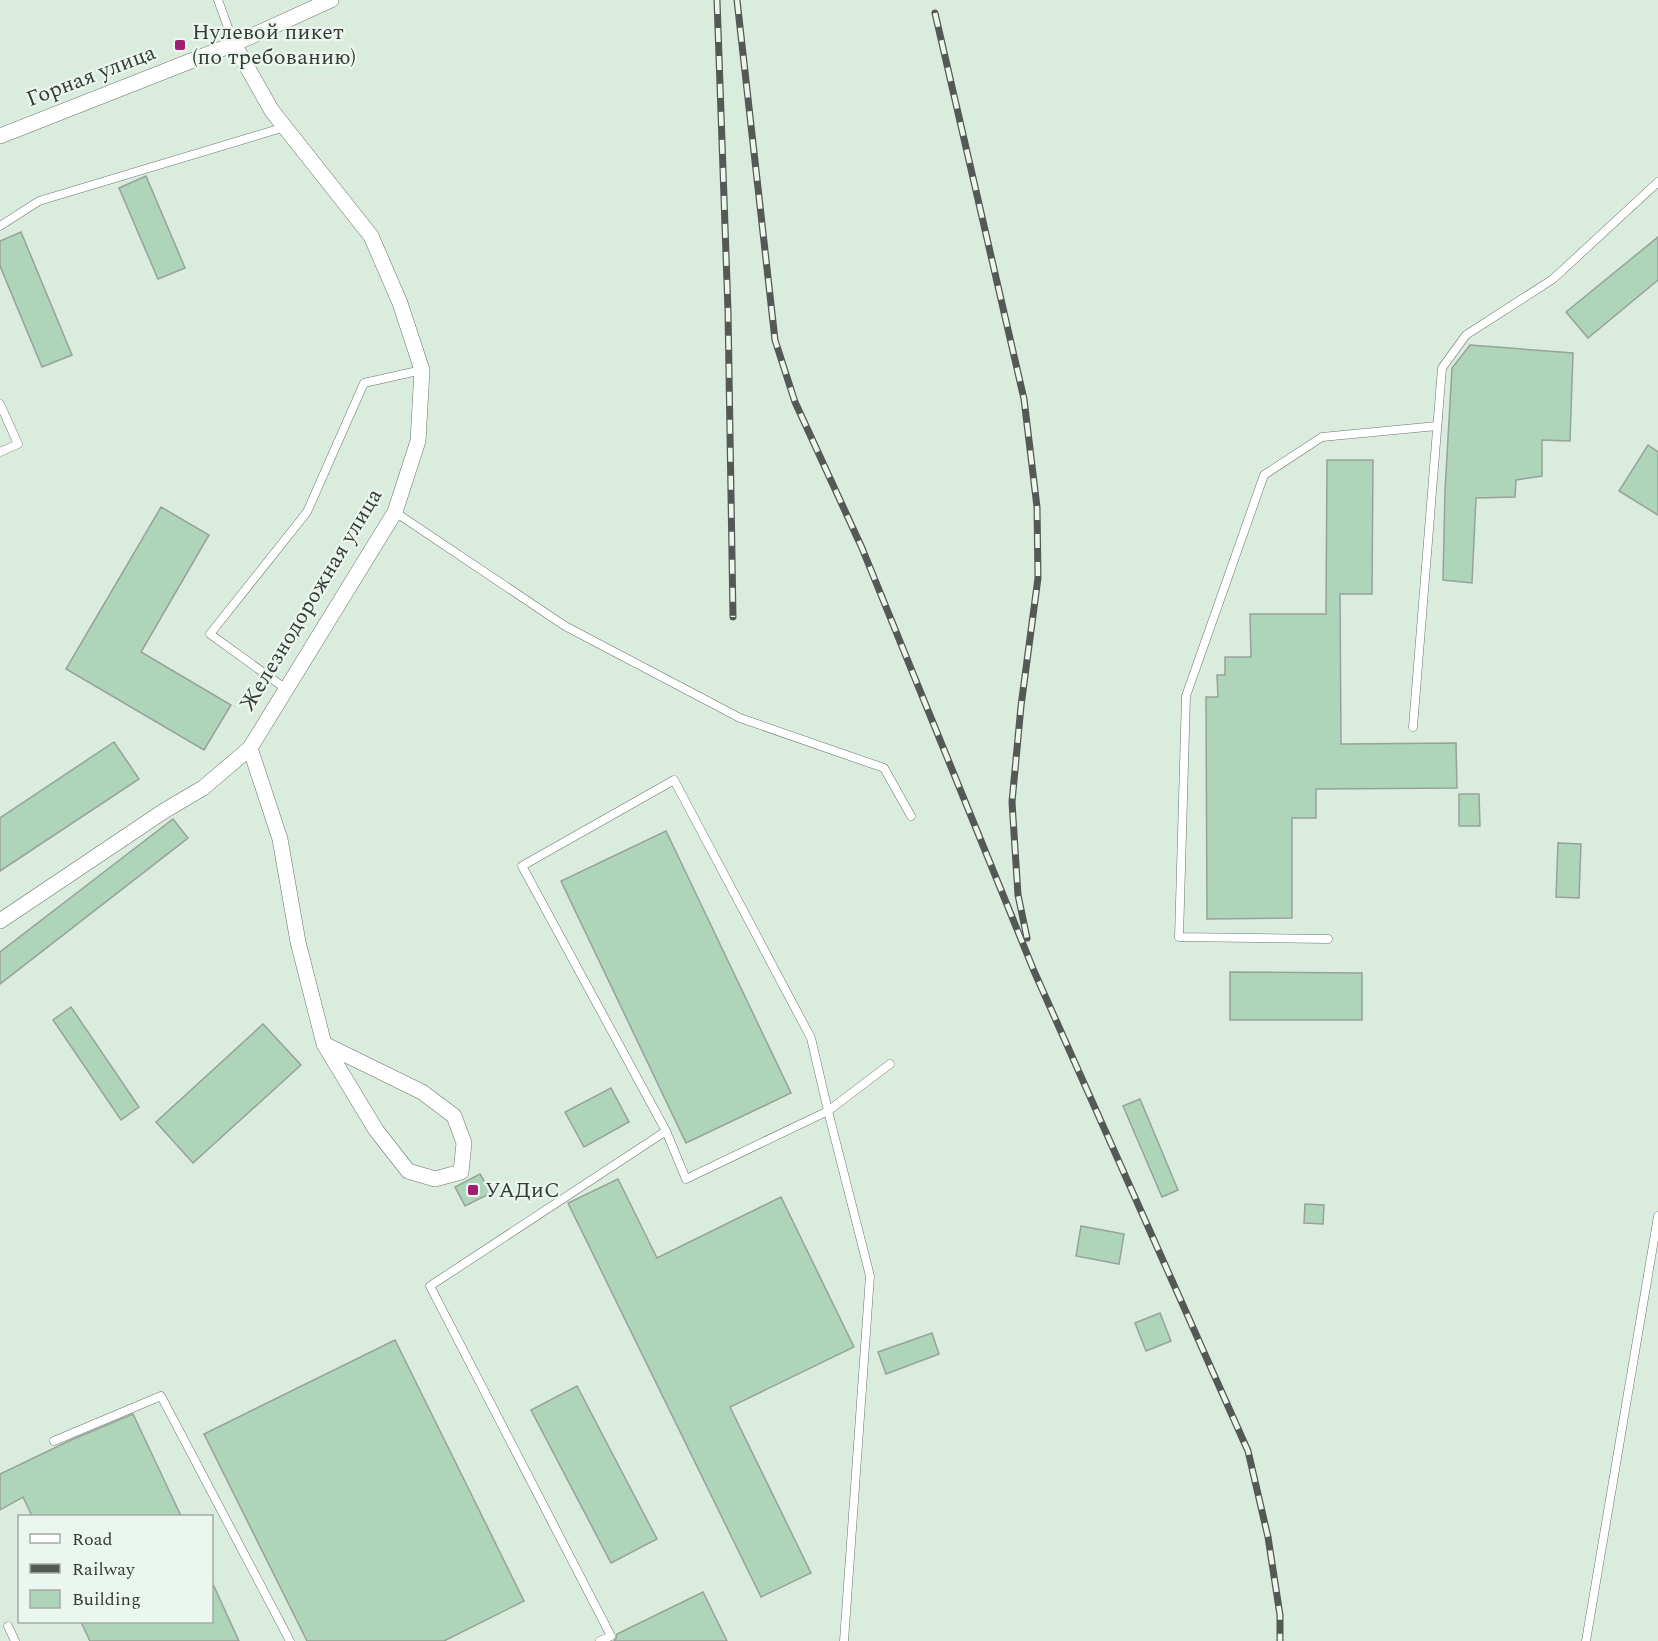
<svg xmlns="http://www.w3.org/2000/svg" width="1658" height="1641" viewBox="0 0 1658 1641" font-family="Spectral,serif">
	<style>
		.built { fill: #d9ecde; fill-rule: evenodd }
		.building { fill: #aed4b9; stroke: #97a29a; stroke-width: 1.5 }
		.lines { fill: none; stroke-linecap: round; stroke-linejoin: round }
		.lane-casing { stroke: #6b756d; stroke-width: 9 }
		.street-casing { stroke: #6b756d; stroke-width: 16 }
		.lane { stroke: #fff; stroke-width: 8 }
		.street { stroke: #fff; stroke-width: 15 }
		.rail-casing { stroke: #535955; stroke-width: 7 }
		.rail { stroke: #ebf7ee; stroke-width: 4.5; stroke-dasharray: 14; stroke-linecap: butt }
		.poi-dot { fill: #a01f71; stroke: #ebf7ee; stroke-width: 2 }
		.labels { text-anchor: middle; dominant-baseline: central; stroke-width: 4.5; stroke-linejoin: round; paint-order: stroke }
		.poi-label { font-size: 22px; fill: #363b38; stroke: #ebf7ee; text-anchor: start }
		.street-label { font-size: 22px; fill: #363b38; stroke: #ebf7ee }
	</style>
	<rect width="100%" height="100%" fill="#ebf7ee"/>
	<!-- built -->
	<path class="built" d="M 0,0 L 1658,0 L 1658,1641 L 0,1641 ZM 20,1516 L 212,1516 L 212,1622 L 20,1622 Z"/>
	<!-- building -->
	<g class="building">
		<polygon points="146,176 185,268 158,279 119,188"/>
		<polygon points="21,232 72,355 42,367 0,266 0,241"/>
		<polygon points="1658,237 1658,280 1588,338 1566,312"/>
		<polygon points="1470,345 1573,353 1570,441 1542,440 1542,476 1516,480 1515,497 1476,498 1472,583 1443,580 1445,491 1452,368"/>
		<polygon points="1648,445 1658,452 1658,515 1619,491"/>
		<polygon points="1327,460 1373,460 1372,594 1340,594 1341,744 1456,743 1457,788 1316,789 1316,818 1292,818 1292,918 1207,919 1206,697 1218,697 1217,675 1225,675 1225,657 1251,657 1250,614 1326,614"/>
		<polygon points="161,507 209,535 141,652 231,705 204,750 66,669"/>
		<polygon points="114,742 139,779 0,871 0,818"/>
		<polygon points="1459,794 1479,794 1480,826 1459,826"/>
		<polygon points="173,819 188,838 0,984 0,952"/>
		<polygon points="666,831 791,1093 686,1143 561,881"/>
		<polygon points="1558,843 1581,844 1579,898 1556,897"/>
		<polygon points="1230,972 1362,973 1362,1020 1230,1020"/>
		<polygon points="71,1007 139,1107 121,1120 53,1020"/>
		<polygon points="263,1024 301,1065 193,1163 156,1122"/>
		<polygon points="611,1088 629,1122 584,1147 565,1112"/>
		<polygon points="1140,1099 1178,1190 1162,1197 1123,1106"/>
		<polygon points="480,1174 491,1193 465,1206 455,1187"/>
		<polygon points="618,1179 657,1258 781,1197 854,1347 730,1407 811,1573 761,1597 568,1203"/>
		<polygon points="1305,1204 1324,1205 1323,1224 1304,1223"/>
		<polygon points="1081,1226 1124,1234 1119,1264 1076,1256"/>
		<polygon points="1160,1313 1171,1341 1146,1351 1135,1323"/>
		<polygon points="932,1333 939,1354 886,1374 878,1352"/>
		<polygon points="395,1340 524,1601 444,1641 307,1641 204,1434"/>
		<polygon points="577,1386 657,1539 611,1563 531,1410"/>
		<polygon points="133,1414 181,1516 32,1516 23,1497 0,1510 0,1474 71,1440"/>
		<polygon points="212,1582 239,1641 90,1641 81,1622 212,1622"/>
		<polygon points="703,1592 727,1641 614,1641 616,1639 617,1634"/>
	</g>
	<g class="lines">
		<!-- lane casing -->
		<g class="lane-casing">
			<g id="lane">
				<polyline points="218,0 234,44"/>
				<polyline points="0,226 39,201 285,127"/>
				<polyline points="0,404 18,444 0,452"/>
				<polyline points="395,512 565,626 740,718 884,768 911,816"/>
				<polyline points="286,689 210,634 307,512 364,383 422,370"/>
				<polyline points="1413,727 1442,368 1466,335 1553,279 1658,182"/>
				<polyline points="1328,939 1179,937 1186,696 1264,475 1322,437 1437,426"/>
				<polyline points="54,1441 161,1396 290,1641"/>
				<polyline points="8,1626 15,1641"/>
				<polyline points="600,1641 611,1636 430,1286 666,1131 686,1179 828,1111 811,1038 674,780 522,866 666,1131"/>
				<polyline points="844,1641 870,1276 828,1111 890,1064"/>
				<polyline points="1586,1641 1658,1216"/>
			</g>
		</g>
		<!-- street casing -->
		<g class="street-casing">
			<g id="street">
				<polyline points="0,136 234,44 331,0"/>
				<polyline points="250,748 280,839 298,942 324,1044 376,1130 408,1171 435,1179 461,1172 464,1143 454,1116 422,1092 324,1044"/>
				<polyline points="0,921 164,811 203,788 250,748 395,512 418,441 422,370 400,303 371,236 272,111 234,44"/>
			</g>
		</g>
		<!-- lane -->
		<use href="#lane" class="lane"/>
		<!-- street -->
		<use href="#street" class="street"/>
		<!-- rail casing -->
		<g class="rail-casing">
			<g id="rail">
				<polyline points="717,0 728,311 733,617"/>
				<polyline points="737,0 775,340 795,402 862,548 1034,971 1248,1451 1268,1537 1280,1615 1280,1641"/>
				<polyline points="935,13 1024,399 1037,507 1038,578 1021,706 1012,802 1018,895 1027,938"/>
			</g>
		</g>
		<!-- rail -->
		<use href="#rail" class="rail"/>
	</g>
	<!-- markers -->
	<g class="poi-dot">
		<rect x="174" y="39" width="12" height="12" rx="3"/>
		<rect x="467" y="1184" width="12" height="12" rx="3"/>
	</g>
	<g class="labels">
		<!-- poi labels -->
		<g class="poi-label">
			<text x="192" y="32">Нулевой пикет<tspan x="192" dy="25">(по требованию)</tspan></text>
			<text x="485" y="1190">УАДиС</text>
		</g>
		<!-- street labels -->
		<g class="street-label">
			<text transform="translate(91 76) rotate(-21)">Горная улица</text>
			<text transform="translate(311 600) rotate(-59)">Железнодорожная улица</text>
		</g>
	</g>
	<!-- legend -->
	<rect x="18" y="1515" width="195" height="108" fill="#ebf7ee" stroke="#a3aca5" stroke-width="1.5"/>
	<rect x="30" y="1534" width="30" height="9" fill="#ffffff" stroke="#a3aca5" stroke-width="1.5"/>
	<text x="72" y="1545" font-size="18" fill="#363b38">Road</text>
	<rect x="30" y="1564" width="30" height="9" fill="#535955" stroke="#a3aca5" stroke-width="1.5"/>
	<text x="72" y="1575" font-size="18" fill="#363b38">Railway</text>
	<rect x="30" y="1590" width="30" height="18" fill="#aed4b9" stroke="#a3aca5" stroke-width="1.5"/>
	<text x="72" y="1605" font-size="18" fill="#363b38">Building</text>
</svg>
